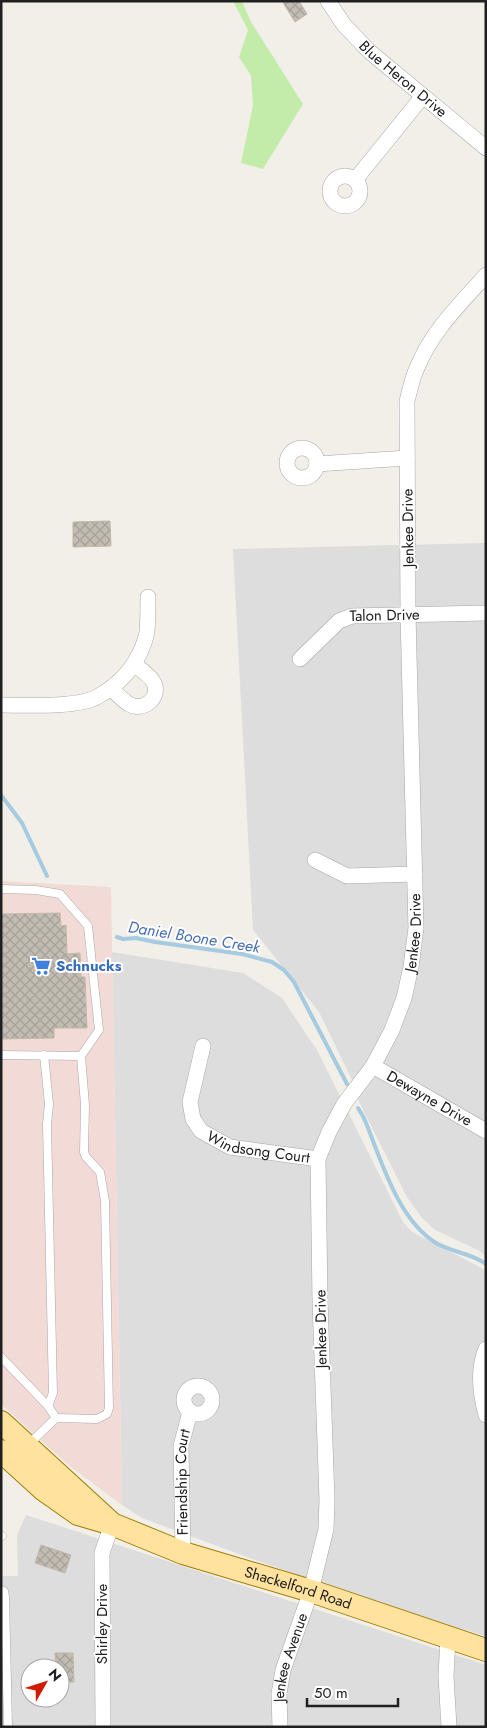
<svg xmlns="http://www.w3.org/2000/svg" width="487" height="1728" viewBox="0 0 487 1728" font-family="Jost,sans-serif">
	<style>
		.residential { fill: #dedddd; fill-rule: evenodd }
		.commercial { fill: #f2dbd6 }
		.grass { fill: #c3ecab }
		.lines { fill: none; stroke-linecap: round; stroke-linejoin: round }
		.stream { stroke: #a6cbe0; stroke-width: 4 }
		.building { fill: url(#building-cross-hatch); stroke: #c3b8a8 }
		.lane-casing { stroke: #a7a7a7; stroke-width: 9 }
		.street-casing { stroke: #a7a7a7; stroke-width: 16 }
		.primary-casing { stroke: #9d7d00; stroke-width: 24 }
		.lane { stroke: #fff; stroke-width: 8 }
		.street { stroke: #fff; stroke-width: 15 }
		.primary { stroke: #ffe29e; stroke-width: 22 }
		.labels { text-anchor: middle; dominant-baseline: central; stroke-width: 4; stroke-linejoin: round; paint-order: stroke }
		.street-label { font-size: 15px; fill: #202020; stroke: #fff }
		.shop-label { font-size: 15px; font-weight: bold; fill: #366cbe; stroke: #fff; text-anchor: start }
		.water-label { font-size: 16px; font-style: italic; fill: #4870b4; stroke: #fff }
	</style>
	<defs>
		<pattern id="building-cross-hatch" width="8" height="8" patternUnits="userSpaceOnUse" patternTransform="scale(1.25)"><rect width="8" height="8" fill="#c2bcb3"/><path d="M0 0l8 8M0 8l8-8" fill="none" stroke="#a6a19a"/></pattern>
	</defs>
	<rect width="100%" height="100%" fill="#f1efe7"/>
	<!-- residential -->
	<g class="residential">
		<polygon points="486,543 486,1256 478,1250 435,1230 422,1218 407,1197 360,1104 353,1082 319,1012 253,930 233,549"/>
		<polygon points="112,952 243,973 282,998 317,1050 403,1222 412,1232 478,1266 486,1271 486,1636 429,1619 255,1560 142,1518 122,1505"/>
		<path d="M 26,1515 L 486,1665 L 486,1727 L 1,1727 L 1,1576 L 18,1576 L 17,1535 ZM 30,1668 L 60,1668 L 60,1698 L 30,1698 Z"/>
	</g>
	<!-- commercial -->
	<polygon class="commercial" points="1,881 111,887 122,1505 67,1464 1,1404"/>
	<!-- grass -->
	<polygon class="grass" points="233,1 242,1 251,22 303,104 263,169 241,163 253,105 251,76 239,57 248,30"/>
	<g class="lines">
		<!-- stream -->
		<g class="stream">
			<polyline points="1,795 22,823 47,876"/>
			<polyline points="117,937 123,939 136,938 155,942 242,954 272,962 284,970 294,982 347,1084"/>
			<path d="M 358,1108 L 364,1118 C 381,1159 397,1219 436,1243 C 451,1252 471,1253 486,1264"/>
		</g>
	</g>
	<!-- building -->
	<g class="building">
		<polygon points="282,1 299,1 307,14 295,22"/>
		<polygon points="110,521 111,546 73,547 73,522"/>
		<polygon points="60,913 61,926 66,925 67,954 80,953 81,977 85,977 87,1028 54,1028 54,1038 1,1039 1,914"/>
		<polygon points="41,1545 71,1555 65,1573 35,1563"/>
		<polygon points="55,1653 73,1653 74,1682 60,1682 60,1668 56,1668"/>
	</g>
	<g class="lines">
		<!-- lane casing -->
		<g class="lane-casing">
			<g id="lane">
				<polyline points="1,889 36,890 60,894 88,926 99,1030 81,1056 1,1055"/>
				<polyline points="44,1055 49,1104 47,1124 53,1393 48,1406"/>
				<polyline points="1,1357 48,1406 56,1418"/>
				<polyline points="29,1444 56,1418 97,1419 107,1414 109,1408 105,1201 100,1172 86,1157 84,1152 85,1105 81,1056"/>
				<polyline points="1,1536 2,1536"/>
				<polyline points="1,1590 4,1591 5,1597 8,1727"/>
			</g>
		</g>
		<!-- street casing -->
		<g class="street-casing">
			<g id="street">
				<path id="s1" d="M 328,1 L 344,25 L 370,52 L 486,148"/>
				<circle cx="345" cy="191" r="15"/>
				<polyline points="355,180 423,96"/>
				<circle cx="302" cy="463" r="15"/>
				<polyline points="317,464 407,458"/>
				<path id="s2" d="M 300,659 L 339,621 L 352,616 L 486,613"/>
				<path d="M 111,688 C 116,693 122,700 129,704 C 142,712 161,699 154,683 C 150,675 141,670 134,664"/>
				<path d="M 1,705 C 26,705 76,708 97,697 C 108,691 119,682 127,673 C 137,661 144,647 147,632 C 148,620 148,608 148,597"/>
				<polyline points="315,860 347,876 415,874"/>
				<path id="s3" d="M 203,1046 L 190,1102 L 193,1119 L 201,1131 L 230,1147 L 318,1159"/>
				<path id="s4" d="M 373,1066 L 486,1131"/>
				<path d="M 486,1349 C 477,1370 480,1393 486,1415"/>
				<circle cx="198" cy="1400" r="14"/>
				<path id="s5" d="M 183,1553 L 181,1446 L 190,1412"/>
				<polyline points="448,1638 446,1676 449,1727"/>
				<polyline points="103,1727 102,1553 112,1524"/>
				<path id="s6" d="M 280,1727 L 279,1694 L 283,1670 L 311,1591 L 326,1529 L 327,1500 L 320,1301 L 318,1159 L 329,1132 L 344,1104 L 373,1066 L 392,1030 L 404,998 L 411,967 L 416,928 L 408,615 L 407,401 C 410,390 412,378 417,368 C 431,332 461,303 486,275"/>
			</g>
		</g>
		<!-- primary casing -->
		<g class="primary-casing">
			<g id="primary">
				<polyline points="1,1422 109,1521"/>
				<path id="s7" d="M 1,1451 L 44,1490 L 78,1514 L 112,1524 L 183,1553 L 311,1591 L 486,1650"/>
			</g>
		</g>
		<!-- lane -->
		<use href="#lane" class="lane"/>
		<!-- street -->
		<use href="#street" class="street"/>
		<!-- primary -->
		<use href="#primary" class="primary"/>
	</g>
	<!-- icons -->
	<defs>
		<g id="supermarket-bare" transform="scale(1.5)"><path d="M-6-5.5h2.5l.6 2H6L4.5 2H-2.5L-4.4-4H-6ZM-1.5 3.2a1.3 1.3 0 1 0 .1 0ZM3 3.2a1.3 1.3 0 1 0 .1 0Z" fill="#3f7fe0" stroke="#fff" stroke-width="2.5" paint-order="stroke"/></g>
	</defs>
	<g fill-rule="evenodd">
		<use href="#supermarket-bare" x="41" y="966"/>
	</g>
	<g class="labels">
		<!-- street labels -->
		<g class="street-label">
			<text stroke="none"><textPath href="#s1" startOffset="109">Blue Heron Drive</textPath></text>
			<text transform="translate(408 528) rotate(-91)">Jenkee Drive</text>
			<text stroke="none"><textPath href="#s2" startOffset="101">Talon Drive</textPath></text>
			<text stroke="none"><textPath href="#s6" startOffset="825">Jenkee Drive</textPath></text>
			<text stroke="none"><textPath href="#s4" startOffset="65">Dewayne Drive</textPath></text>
			<text stroke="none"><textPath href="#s3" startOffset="150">Windsong Court</textPath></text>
			<text transform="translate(321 1329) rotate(-91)">Jenkee Drive</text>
			<text stroke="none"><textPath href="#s5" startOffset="71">Friendship Court</textPath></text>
			<text stroke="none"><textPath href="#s7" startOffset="332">Shackelford Road</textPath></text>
			<text transform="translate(102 1624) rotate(-90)">Shirley Drive</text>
			<text stroke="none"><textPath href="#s6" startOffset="71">Jenkee Avenue</textPath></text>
		</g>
		<!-- shop labels -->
		<g class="shop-label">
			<text x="56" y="966">Schnucks</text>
		</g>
		<!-- water labels -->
		<g class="water-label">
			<text transform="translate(194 937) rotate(9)">Daniel Boone Creek</text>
		</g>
	</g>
	<!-- border -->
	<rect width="487" height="1728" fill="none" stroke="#202020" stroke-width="5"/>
	<!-- north arrow -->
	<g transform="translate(45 1683) rotate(51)"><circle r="24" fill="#ffffff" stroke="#a6a6a6"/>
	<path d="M0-4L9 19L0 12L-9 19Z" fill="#d11b00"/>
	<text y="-8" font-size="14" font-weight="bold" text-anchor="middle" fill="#202020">N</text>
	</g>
	<!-- scale -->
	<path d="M307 1698v8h91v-8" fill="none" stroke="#202020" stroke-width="2.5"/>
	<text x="314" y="1698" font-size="15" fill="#202020" stroke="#ffffff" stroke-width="4" paint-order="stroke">50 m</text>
</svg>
